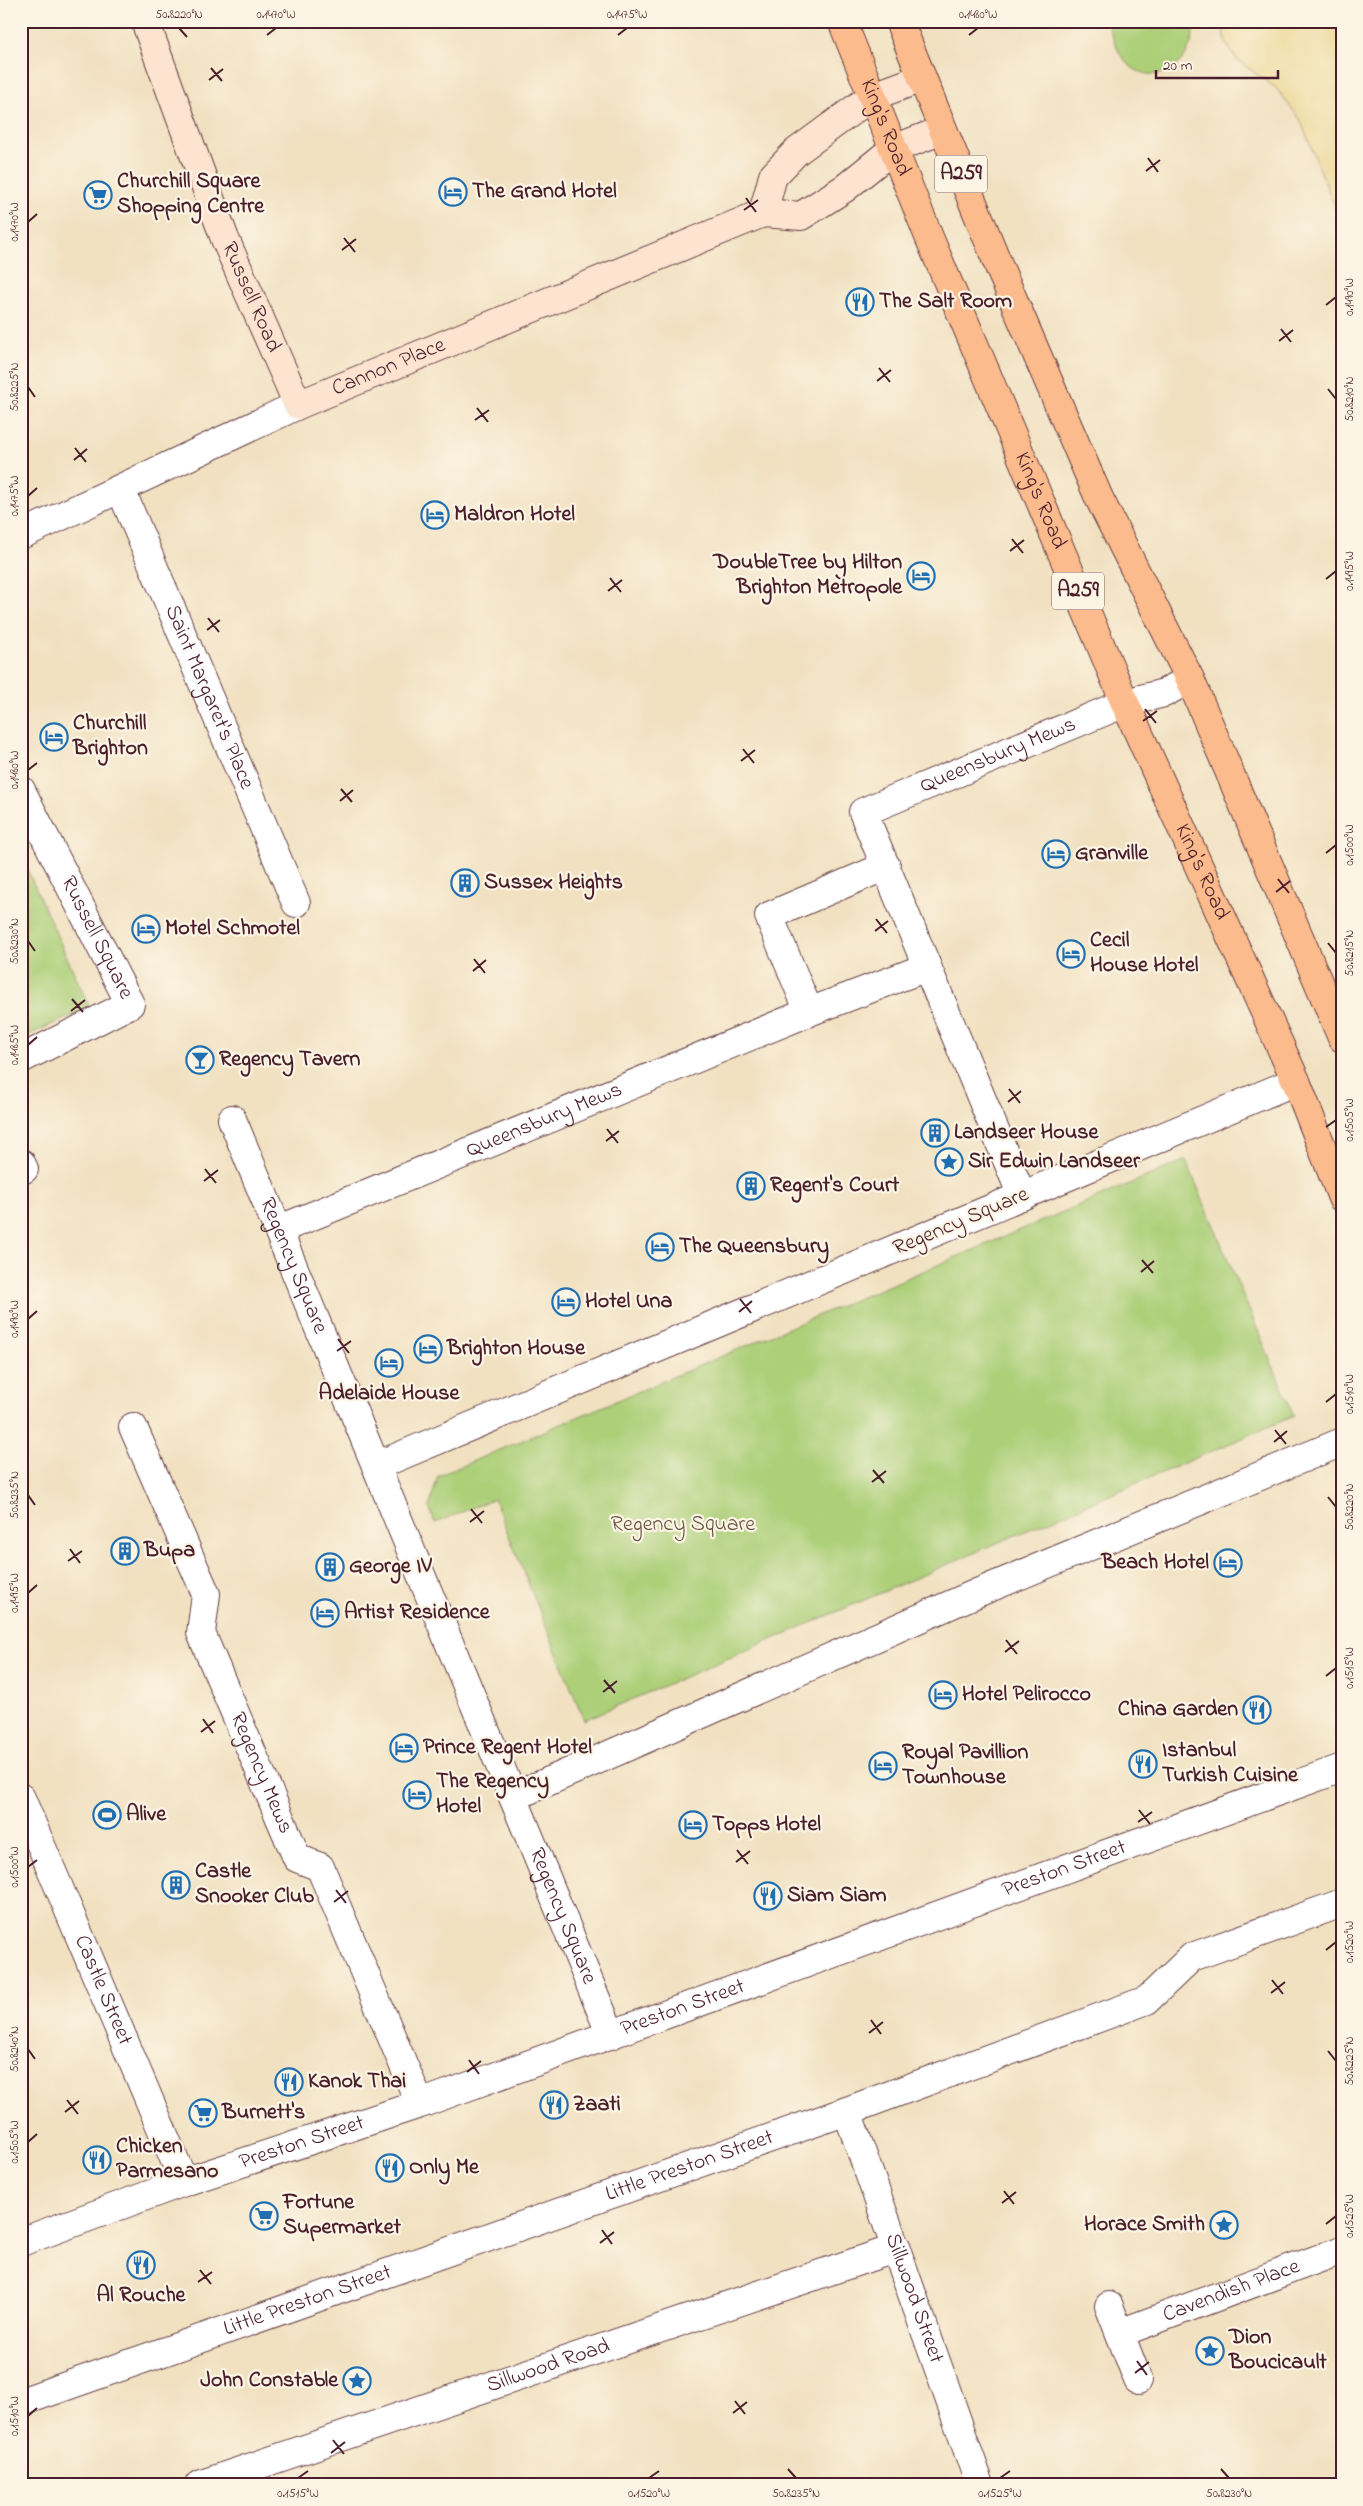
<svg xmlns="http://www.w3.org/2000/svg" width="1363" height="2506" viewBox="0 0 1363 2506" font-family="'Indie Flower',sans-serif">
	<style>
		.green { fill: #accf78; stroke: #7b7752 }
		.sand { fill: #eeda9e; stroke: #9c7c64 }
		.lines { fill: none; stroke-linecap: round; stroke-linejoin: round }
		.street-casing { stroke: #633c42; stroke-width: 30 }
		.secondary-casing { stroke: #633c42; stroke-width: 30 }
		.primary-casing { stroke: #633c42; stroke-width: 30 }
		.street { stroke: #fff; stroke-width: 28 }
		.secondary { stroke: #fde4d1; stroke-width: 28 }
		.primary { stroke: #fbbb8c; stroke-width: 28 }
		.ticks { fill: none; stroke: #4a1f2b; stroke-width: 2 }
		.labels { text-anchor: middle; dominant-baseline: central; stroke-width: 4.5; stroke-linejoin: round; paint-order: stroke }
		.shield { fill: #fcf5e5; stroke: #7f5f63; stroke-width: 1 }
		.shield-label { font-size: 21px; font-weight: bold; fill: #4a1f2b }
		.street-label { font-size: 22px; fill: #4a1f2b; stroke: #fcf5e5 }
		.poi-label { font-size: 22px; font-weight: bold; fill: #4a1f2b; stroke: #fcf5e5; text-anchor: start }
		.park-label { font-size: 22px; fill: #675442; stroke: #fcf5e5 }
		.neatline { fill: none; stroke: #4a1f2b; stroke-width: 2 }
		.ticks-label { font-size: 12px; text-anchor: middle; fill: #4a1f2b }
	</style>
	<rect width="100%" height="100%" fill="#fcf5e5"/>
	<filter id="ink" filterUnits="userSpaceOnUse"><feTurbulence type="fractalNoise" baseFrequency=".02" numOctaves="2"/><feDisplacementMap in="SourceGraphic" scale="10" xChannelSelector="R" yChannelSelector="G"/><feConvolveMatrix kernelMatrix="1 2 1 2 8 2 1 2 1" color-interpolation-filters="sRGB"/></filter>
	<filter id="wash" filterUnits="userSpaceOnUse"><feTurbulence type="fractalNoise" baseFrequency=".0096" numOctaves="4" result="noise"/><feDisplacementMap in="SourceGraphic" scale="20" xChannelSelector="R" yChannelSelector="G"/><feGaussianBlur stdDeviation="1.12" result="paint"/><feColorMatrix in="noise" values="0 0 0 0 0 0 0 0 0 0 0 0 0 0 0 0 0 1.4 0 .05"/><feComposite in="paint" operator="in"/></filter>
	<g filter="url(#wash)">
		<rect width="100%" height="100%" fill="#f1e1c1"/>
		<!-- green -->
		<g class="green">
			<path d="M 1107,21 L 1192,21 C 1200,59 1156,93 1127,63 C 1117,53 1112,35 1107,21 Z"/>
			<polygon points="21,856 90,1008 21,1038"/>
			<polygon points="1186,1160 1294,1416 584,1720 494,1499 435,1523 429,1507 438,1476"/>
		</g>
		<!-- sand -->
		<polygon class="sand" points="1221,21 1342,21 1342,225 1300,119 1276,88 1237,60 1226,43"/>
	</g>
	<g filter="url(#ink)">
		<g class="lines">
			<!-- street casing -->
			<g class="street-casing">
				<g id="street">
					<path id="s1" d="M 121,490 L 296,903"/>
					<polyline points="21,535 298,405"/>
					<path id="s2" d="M 21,790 L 130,1004 L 21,1059"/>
					<polyline points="886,866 769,916 809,1012 927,967"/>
					<polyline points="1296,1081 376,1466 513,1797 977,1593 1342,1442"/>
					<path id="s3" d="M 232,1119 L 376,1466"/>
					<polyline points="21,1163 24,1169"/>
					<path id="s4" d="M 1022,1196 L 863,812 L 1125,703 L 1164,693 L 1190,679"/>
					<path id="s5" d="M 278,1230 L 809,1012"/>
					<path id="s6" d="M 133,1427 L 206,1594 L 201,1633 L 297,1858 L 320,1867 L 420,2104"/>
					<path id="s7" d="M 513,1797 L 611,2035"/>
					<path id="s8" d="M 21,1798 L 184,2182"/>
					<path id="s9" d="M 847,2111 L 980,2485"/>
					<path id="s10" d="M 21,2242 L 184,2182 L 420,2104 L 1342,1768"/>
					<polyline points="1109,2306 1138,2380"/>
					<path id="s11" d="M 1120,2333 L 1342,2250"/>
					<path id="s12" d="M 21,2402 L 847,2111 L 1147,2000 L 1192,1957 L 1342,1903"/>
					<path id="s13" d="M 199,2485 L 897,2248"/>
				</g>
			</g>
			<!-- secondary casing -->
			<g class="secondary-casing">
				<g id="secondary">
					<path id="s14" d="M 145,21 L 225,239 L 298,405 L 763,213 L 801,216 L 845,188 L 893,149 L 943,130"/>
					<polyline points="763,213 773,176 796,152 871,97 922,78"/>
				</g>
			</g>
			<!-- primary casing -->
			<g class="primary-casing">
				<g id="primary">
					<path id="s15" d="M 842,21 L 929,237 L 1125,703 L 1296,1081 L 1342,1198"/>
					<polyline points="899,21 1000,269 1099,498 1190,679 1342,1038"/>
				</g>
			</g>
			<!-- street -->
			<use href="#street" class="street"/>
			<!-- secondary -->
			<use href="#secondary" class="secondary"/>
			<!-- primary -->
			<use href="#primary" class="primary"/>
		</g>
	</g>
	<!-- ticks -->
	<path class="ticks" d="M 179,28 L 187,37M 267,35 L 276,28M 618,35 L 627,28M 969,35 L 978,28M 211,68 L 222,81M 209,80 L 223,69M 1148,158 L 1158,172M 1146,171 L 1160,160M 746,198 L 756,212M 744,210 L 758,200M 28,222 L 37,214M 344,238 L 355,252M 342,250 L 356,239M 1326,305 L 1336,297M 1281,329 L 1291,342M 1279,341 L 1293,330M 879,368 L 890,382M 877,381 L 891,370M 28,387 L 35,397M 1328,389 L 1336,399M 477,408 L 488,422M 475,420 L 489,410M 75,448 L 86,462M 74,460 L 87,449M 28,496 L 37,488M 1012,539 L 1023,553M 1010,551 L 1024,540M 610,578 L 621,592M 1326,579 L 1336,571M 608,591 L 622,580M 208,618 L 219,632M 207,630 L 220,620M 1145,709 L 1156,723M 1143,721 L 1157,711M 743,749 L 754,763M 741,761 L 755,750M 28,770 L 37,763M 341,789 L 352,802M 340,801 L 353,790M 1326,853 L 1336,845M 1278,879 L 1289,893M 1276,892 L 1290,881M 876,919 L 887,933M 875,931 L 888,921M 28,941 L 35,951M 1328,943 L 1336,953M 474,959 L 485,973M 473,971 L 486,960M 72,999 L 83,1012M 71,1011 L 85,1000M 28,1045 L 37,1037M 1009,1089 L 1020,1103M 1008,1102 L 1021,1091M 1326,1127 L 1336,1120M 607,1129 L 618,1143M 606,1141 L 619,1131M 205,1169 L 216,1183M 204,1181 L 218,1170M 1142,1260 L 1153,1273M 1141,1272 L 1154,1261M 740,1299 L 751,1313M 739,1312 L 752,1301M 28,1319 L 37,1311M 338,1339 L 349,1353M 337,1351 L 351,1341M 1326,1402 L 1336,1394M 1275,1430 L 1286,1444M 1274,1442 L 1287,1431M 873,1470 L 884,1483M 872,1482 L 886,1471M 28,1495 L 35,1505M 1328,1497 L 1336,1507M 471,1509 L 482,1523M 470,1522 L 484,1511M 70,1549 L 80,1563M 68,1561 L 82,1551M 28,1593 L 37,1585M 1006,1640 L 1017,1654M 1005,1652 L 1019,1641M 1326,1676 L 1336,1668M 604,1680 L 615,1693M 603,1692 L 617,1681M 203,1719 L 213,1733M 201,1732 L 215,1721M 1139,1810 L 1150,1824M 1138,1822 L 1152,1812M 737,1850 L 748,1864M 736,1862 L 750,1851M 28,1867 L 37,1860M 336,1890 L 346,1903M 334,1902 L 348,1891M 1326,1950 L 1336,1942M 1272,1980 L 1283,1994M 1271,1993 L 1285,1982M 871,2020 L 881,2034M 869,2033 L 883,2022M 28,2049 L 35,2059M 1328,2051 L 1336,2061M 469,2060 L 479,2074M 467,2072 L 481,2061M 67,2100 L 78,2114M 65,2112 L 79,2101M 28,2142 L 37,2134M 1004,2191 L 1014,2204M 1002,2203 L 1016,2192M 1326,2224 L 1336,2216M 602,2230 L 612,2244M 600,2243 L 614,2232M 200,2270 L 211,2284M 198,2282 L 212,2272M 1137,2361 L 1147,2375M 1135,2373 L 1149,2362M 735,2401 L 745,2414M 733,2413 L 747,2402M 28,2416 L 37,2408M 333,2440 L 344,2454M 331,2453 L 345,2442M 788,2469 L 796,2478M 1221,2469 L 1229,2478M 298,2478 L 308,2471M 649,2478 L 659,2471M 1000,2478 L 1010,2471"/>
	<!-- icons -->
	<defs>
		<g id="hotel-ring" transform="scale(1.4375)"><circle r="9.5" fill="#fcf5e5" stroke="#1f6fb2" stroke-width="1.5"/><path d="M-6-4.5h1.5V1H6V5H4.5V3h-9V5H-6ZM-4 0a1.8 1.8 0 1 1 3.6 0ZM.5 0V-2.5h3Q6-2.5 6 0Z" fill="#1f6fb2"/></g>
		<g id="supermarket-ring" transform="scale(1.4375)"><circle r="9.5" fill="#fcf5e5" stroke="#1f6fb2" stroke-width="1.5"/><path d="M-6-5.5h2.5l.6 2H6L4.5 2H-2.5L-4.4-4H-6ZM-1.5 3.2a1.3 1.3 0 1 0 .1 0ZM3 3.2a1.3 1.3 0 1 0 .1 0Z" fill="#1f6fb2"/></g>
		<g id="restaurant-ring" transform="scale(1.4375)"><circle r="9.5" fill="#fcf5e5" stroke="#1f6fb2" stroke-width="1.5"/><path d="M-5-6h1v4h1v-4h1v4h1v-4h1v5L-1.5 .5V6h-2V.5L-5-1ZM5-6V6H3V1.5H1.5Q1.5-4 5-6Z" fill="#1f6fb2"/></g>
		<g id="building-ring" transform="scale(1.4375)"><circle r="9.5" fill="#fcf5e5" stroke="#1f6fb2" stroke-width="1.5"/><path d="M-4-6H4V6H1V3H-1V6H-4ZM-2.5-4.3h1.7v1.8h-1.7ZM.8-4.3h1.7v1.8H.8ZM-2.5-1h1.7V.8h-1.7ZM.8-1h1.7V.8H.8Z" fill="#1f6fb2"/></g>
		<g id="bar-ring" transform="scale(1.4375)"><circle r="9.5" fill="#fcf5e5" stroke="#1f6fb2" stroke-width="1.5"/><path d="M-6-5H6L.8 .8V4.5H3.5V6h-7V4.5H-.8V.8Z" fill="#1f6fb2"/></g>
		<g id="sight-ring" transform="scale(1.4375)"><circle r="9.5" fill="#fcf5e5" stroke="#1f6fb2" stroke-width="1.5"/><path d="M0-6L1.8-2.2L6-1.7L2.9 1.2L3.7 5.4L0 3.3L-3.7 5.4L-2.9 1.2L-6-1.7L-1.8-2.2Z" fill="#1f6fb2"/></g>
		<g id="stadium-ring" transform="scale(1.4375)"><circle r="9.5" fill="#fcf5e5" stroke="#1f6fb2" stroke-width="1.5"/><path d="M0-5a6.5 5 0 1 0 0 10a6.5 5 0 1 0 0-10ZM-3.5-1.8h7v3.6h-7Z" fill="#1f6fb2"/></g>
	</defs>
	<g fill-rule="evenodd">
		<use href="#hotel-ring" x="453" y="192"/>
		<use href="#supermarket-ring" x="98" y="195"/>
		<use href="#restaurant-ring" x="860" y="302"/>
		<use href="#hotel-ring" x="435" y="515"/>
		<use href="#hotel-ring" x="921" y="576"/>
		<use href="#hotel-ring" x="54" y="737"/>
		<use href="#hotel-ring" x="1056" y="854"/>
		<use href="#building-ring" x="465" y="883"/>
		<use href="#hotel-ring" x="146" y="929"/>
		<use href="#hotel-ring" x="1071" y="954"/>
		<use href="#bar-ring" x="200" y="1060"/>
		<use href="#building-ring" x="935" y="1133"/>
		<use href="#sight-ring" x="949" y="1162"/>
		<use href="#building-ring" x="751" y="1186"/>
		<use href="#hotel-ring" x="660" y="1247"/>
		<use href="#hotel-ring" x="566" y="1302"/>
		<use href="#hotel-ring" x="428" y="1349"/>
		<use href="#hotel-ring" x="389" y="1363"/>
		<use href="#building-ring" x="125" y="1551"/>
		<use href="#hotel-ring" x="1228" y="1563"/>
		<use href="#building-ring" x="330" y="1567"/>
		<use href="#hotel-ring" x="325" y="1613"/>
		<use href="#hotel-ring" x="943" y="1695"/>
		<use href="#restaurant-ring" x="1257" y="1710"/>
		<use href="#hotel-ring" x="404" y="1748"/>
		<use href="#restaurant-ring" x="1143" y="1764"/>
		<use href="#hotel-ring" x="883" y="1766"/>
		<use href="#hotel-ring" x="417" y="1795"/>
		<use href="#stadium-ring" x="107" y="1815"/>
		<use href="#hotel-ring" x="693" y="1825"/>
		<use href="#building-ring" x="176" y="1885"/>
		<use href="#restaurant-ring" x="768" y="1896"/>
		<use href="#restaurant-ring" x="289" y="2082"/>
		<use href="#restaurant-ring" x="554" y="2105"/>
		<use href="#supermarket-ring" x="203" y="2113"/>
		<use href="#restaurant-ring" x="97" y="2160"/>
		<use href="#restaurant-ring" x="390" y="2168"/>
		<use href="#supermarket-ring" x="264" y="2216"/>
		<use href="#sight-ring" x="1224" y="2225"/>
		<use href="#restaurant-ring" x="141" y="2265"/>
		<use href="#sight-ring" x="1210" y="2351"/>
		<use href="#sight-ring" x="357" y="2381"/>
	</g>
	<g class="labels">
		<!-- shield labels -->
		<g class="shield">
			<rect x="935" y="155.5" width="52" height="37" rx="4"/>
			<rect x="1052" y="572.5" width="52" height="37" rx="4"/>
		</g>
		<g class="shield-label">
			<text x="961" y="174">A259</text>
			<text x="1078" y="591">A259</text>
		</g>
		<!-- street labels -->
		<g class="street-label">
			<text stroke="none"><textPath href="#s15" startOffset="115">King's Road</textPath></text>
			<text stroke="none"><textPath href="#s14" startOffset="296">Russell Road</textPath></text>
			<text stroke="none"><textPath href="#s14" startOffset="512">Cannon Place</textPath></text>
			<text stroke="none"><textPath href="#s15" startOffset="519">King's Road</textPath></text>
			<text stroke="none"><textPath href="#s1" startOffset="225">Saint Margaret's Place</textPath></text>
			<text stroke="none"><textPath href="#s4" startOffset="562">Queensbury Mews</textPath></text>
			<text stroke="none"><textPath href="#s15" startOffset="924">King's Road</textPath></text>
			<text stroke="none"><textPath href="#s2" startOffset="166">Russell Square</textPath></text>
			<text stroke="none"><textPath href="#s5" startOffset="288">Queensbury Mews</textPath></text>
			<text transform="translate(961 1222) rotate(-23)">Regency Square</text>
			<text stroke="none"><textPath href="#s3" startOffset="159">Regency Square</textPath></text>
			<text stroke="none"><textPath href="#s6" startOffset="374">Regency Mews</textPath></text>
			<text stroke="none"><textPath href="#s10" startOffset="1108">Preston Street</textPath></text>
			<text stroke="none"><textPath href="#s7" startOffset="129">Regency Square</textPath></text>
			<text stroke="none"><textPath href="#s8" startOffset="209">Castle Street</textPath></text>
			<text stroke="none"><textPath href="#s10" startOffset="702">Preston Street</textPath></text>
			<text stroke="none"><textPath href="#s10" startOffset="298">Preston Street</textPath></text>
			<text stroke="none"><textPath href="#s12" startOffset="709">Little Preston Street</textPath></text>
			<text stroke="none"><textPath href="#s11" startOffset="119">Cavendish Place</textPath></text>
			<text stroke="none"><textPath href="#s9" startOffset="199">Sillwood Street</textPath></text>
			<text stroke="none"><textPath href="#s12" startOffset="304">Little Preston Street</textPath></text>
			<text stroke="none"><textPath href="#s13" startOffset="369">Sillwood Road</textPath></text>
		</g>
		<!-- poi labels -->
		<g class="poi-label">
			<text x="117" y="182">Churchill Square<tspan x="117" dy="25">Shopping Centre</tspan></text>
			<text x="472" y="192">The Grand Hotel</text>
			<text x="879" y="302">The Salt Room</text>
			<text x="454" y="515">Maldron Hotel</text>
			<text x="902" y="563" text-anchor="end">DoubleTree by Hilton<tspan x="902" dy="25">Brighton Metropole</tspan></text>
			<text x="73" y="724">Churchill<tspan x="73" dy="25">Brighton</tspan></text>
			<text x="1075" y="854">Granville</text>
			<text x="484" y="883">Sussex Heights</text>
			<text x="165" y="929">Motel Schmotel</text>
			<text x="1090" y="941">Cecil<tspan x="1090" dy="25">House Hotel</tspan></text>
			<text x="219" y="1060">Regency Tavern</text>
			<text x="954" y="1133">Landseer House</text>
			<text x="968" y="1162">Sir Edwin Landseer</text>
			<text x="770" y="1186">Regent's Court</text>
			<text x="679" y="1247">The Queensbury</text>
			<text x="585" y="1302">Hotel Una</text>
			<text x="447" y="1349">Brighton House</text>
			<text x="389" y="1394" text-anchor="middle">Adelaide House</text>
			<text x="144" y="1551">Bupa</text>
			<text x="1209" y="1563" text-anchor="end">Beach Hotel</text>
			<text x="349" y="1567">George IV</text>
			<text x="344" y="1613">Artist Residence</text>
			<text x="962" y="1695">Hotel Pelirocco</text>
			<text x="1238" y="1710" text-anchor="end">China Garden</text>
			<text x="423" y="1748">Prince Regent Hotel</text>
			<text x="1162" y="1751">Istanbul<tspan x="1162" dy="25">Turkish Cuisine</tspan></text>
			<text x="902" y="1753">Royal Pavillion<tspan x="902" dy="25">Townhouse</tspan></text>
			<text x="436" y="1782">The Regency<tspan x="436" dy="25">Hotel</tspan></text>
			<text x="126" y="1815">Alive</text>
			<text x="712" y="1825">Topps Hotel</text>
			<text x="195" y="1872">Castle<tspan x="195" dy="25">Snooker Club</tspan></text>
			<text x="787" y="1896">Siam Siam</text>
			<text x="308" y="2082">Kanok Thai</text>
			<text x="573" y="2105">Zaati</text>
			<text x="222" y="2113">Burnett's</text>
			<text x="116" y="2147">Chicken<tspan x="116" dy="25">Parmesano</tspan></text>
			<text x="409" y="2168">Only Me</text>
			<text x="283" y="2203">Fortune<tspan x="283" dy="25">Supermarket</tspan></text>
			<text x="1205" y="2225" text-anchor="end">Horace Smith</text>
			<text x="141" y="2296" text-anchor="middle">Al Rouche</text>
			<text x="1229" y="2338">Dion<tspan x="1229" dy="25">Boucicault</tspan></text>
			<text x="338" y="2381" text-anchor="end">John Constable</text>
		</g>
		<!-- park labels -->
		<g class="park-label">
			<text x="683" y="1525">Regency Square</text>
		</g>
	</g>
	<!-- margin -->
	<rect width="1363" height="2506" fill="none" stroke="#fcf5e5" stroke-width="55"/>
	<!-- scale -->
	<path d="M1156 70v8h122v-8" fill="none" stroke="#4a1f2b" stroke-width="2.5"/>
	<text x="1163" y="70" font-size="15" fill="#4a1f2b" stroke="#fcf5e5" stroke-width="4" paint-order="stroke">20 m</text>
	<rect x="28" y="28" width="1308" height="2450" class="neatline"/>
	<g class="ticks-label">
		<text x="179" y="18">50.8220°N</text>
		<text x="276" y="18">0.1470°W</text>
		<text x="627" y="18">0.1475°W</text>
		<text x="978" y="18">0.1480°W</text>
		<text transform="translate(14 222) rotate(-90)" y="4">0.1470°W</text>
		<text transform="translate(1349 297) rotate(-90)" y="4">0.1490°W</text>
		<text transform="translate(14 387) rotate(-90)" y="4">50.8225°N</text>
		<text transform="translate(1349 399) rotate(-90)" y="4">50.8210°N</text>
		<text transform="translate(14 496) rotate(-90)" y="4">0.1475°W</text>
		<text transform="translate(1349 571) rotate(-90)" y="4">0.1495°W</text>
		<text transform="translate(14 770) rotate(-90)" y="4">0.1480°W</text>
		<text transform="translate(1349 845) rotate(-90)" y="4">0.1500°W</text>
		<text transform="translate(14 941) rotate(-90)" y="4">50.8230°N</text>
		<text transform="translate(1349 953) rotate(-90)" y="4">50.8215°N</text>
		<text transform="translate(14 1045) rotate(-90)" y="4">0.1485°W</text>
		<text transform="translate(1349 1120) rotate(-90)" y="4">0.1505°W</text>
		<text transform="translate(14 1319) rotate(-90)" y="4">0.1490°W</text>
		<text transform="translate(1349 1394) rotate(-90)" y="4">0.1510°W</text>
		<text transform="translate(14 1495) rotate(-90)" y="4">50.8235°N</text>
		<text transform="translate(1349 1507) rotate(-90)" y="4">50.8220°N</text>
		<text transform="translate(14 1593) rotate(-90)" y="4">0.1495°W</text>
		<text transform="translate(1349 1668) rotate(-90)" y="4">0.1515°W</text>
		<text transform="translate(14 1867) rotate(-90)" y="4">0.1500°W</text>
		<text transform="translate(1349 1942) rotate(-90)" y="4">0.1520°W</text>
		<text transform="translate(14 2049) rotate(-90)" y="4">50.8240°N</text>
		<text transform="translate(1349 2061) rotate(-90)" y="4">50.8225°N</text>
		<text transform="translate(14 2142) rotate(-90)" y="4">0.1505°W</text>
		<text transform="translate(1349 2216) rotate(-90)" y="4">0.1525°W</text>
		<text transform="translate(14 2416) rotate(-90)" y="4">0.1510°W</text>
		<text x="298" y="2497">0.1515°W</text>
		<text x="649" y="2497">0.1520°W</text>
		<text x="796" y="2497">50.8235°N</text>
		<text x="1000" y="2497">0.1525°W</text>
		<text x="1229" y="2497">50.8230°N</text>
	</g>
</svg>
